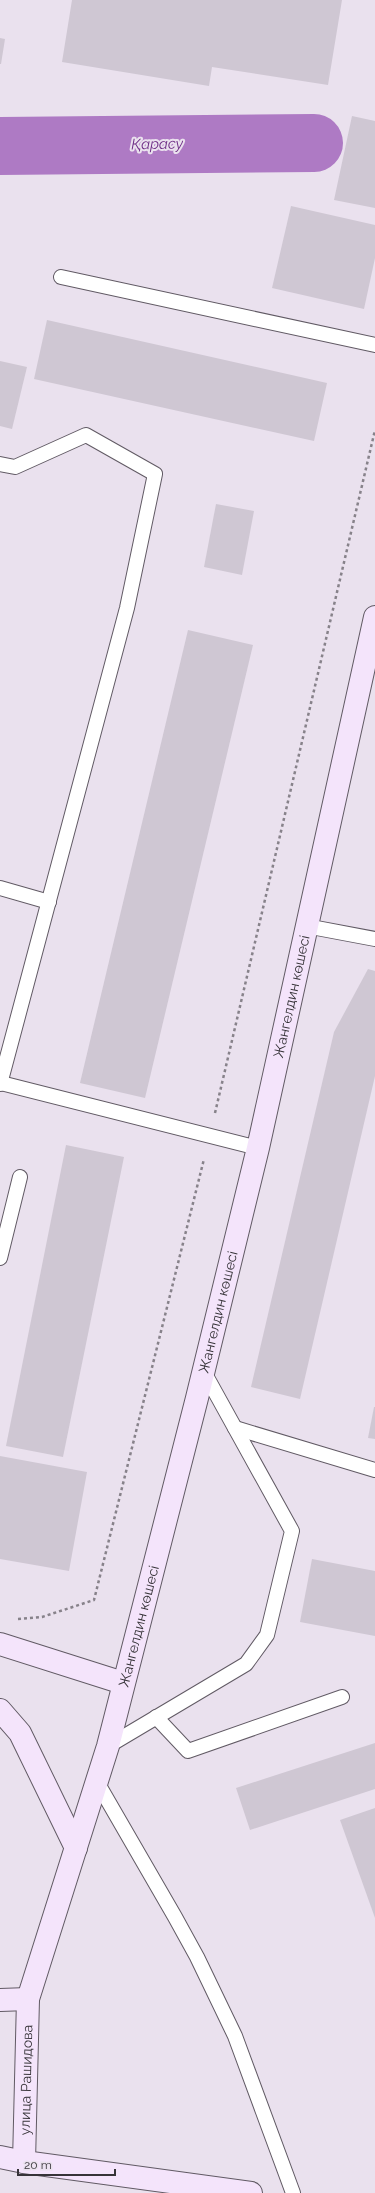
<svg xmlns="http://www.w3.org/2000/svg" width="375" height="2193" viewBox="0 0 375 2193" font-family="Raleway,sans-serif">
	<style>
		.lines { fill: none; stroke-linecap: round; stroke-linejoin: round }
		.river { stroke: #ae7ac4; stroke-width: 58 }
		.building { fill: #cfc7d3 }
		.lane-casing { stroke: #615a64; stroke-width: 16 }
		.secondary-casing { stroke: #615a64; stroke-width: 24 }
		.path { stroke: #87828a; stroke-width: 2.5; stroke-dasharray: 3 3; stroke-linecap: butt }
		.lane { stroke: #fff; stroke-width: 14 }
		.secondary { stroke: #f4e4fb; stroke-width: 22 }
		.labels { text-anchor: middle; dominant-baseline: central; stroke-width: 4; stroke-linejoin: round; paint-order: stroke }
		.street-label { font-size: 14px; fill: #363338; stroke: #eae1ee }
		.water-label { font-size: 15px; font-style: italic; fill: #6d2c85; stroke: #eae1ee }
	</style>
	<rect width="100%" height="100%" fill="#eae1ee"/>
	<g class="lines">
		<!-- river -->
		<polyline class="river" points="0,146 314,143"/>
	</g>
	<!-- building -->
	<g class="building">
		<polygon points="72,0 342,0 328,85 212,67 209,86 62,62"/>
		<polygon points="0,38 5,39 1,64 0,64"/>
		<polygon points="352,116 375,121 375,208 334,200"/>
		<polygon points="291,206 375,225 375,258 364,309 272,288"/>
		<polygon points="47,320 327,383 314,441 34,379"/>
		<polygon points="0,361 27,367 12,429 0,426"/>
		<polygon points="216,504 254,511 242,575 204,567"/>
		<polygon points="188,630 253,645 145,1098 80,1083"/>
		<polygon points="368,969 375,971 375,1076 300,1399 251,1387 334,1032"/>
		<polygon points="66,1145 124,1157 63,1457 6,1446"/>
		<polygon points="374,1407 375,1407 375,1439 368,1438"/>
		<polygon points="0,1456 87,1472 69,1571 0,1559"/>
		<polygon points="312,1559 375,1571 375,1636 300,1622"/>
		<polygon points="375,1743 375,1789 250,1830 236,1788"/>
		<polygon points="375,1808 375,1918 340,1820"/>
	</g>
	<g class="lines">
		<!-- lane casing -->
		<g class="lane-casing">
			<g id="lane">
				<polyline points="61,277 375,345"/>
				<polyline points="0,464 15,467 86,435 155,474 127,608 0,1084"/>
				<polyline points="0,888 49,902"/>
				<polyline points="306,926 375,939"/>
				<polyline points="1,1083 258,1148"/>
				<polyline points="0,1258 20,1177"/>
				<polyline points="235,1428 375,1470"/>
				<polyline points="156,1717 188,1751 342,1697"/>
				<polyline points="108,1746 246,1664 267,1635 292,1531 204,1372"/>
				<polyline points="97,1782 175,1917 197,1957 235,2036 293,2193"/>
			</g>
		</g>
		<!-- secondary casing -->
		<g class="secondary-casing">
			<g id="secondary">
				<polyline points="0,1644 123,1683"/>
				<polyline points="0,1710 20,1733 76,1848"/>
				<polyline points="0,2000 28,1999"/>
				<polyline points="0,2157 24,2162 251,2193"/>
				<path id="s1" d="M 24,2162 L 28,1999 L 108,1746 L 197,1398 L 258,1148 L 375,617"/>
			</g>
		</g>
		<!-- path -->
		<g class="path">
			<polyline points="215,1113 375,430"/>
			<polyline points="18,1619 42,1617 94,1600 204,1159"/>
		</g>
		<!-- lane -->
		<use href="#lane" class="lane"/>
		<!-- secondary -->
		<use href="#secondary" class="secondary"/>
	</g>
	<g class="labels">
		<!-- street labels -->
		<g class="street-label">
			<text stroke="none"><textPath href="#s1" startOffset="1200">Жангелдин көшесі</textPath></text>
			<text stroke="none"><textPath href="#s1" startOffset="876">Жангелдин көшесі</textPath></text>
			<text stroke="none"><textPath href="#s1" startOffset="552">Жангелдин көшесі</textPath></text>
			<text stroke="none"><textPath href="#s1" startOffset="82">улица Рашидова</textPath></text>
		</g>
		<!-- water labels -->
		<g class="water-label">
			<text transform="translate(157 144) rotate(-1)">Қарасу</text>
		</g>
	</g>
	<!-- scale -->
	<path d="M18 2169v6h97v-6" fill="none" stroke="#363338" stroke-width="2"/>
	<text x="24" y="2169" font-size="12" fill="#363338" stroke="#eae1ee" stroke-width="3" paint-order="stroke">20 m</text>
</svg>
